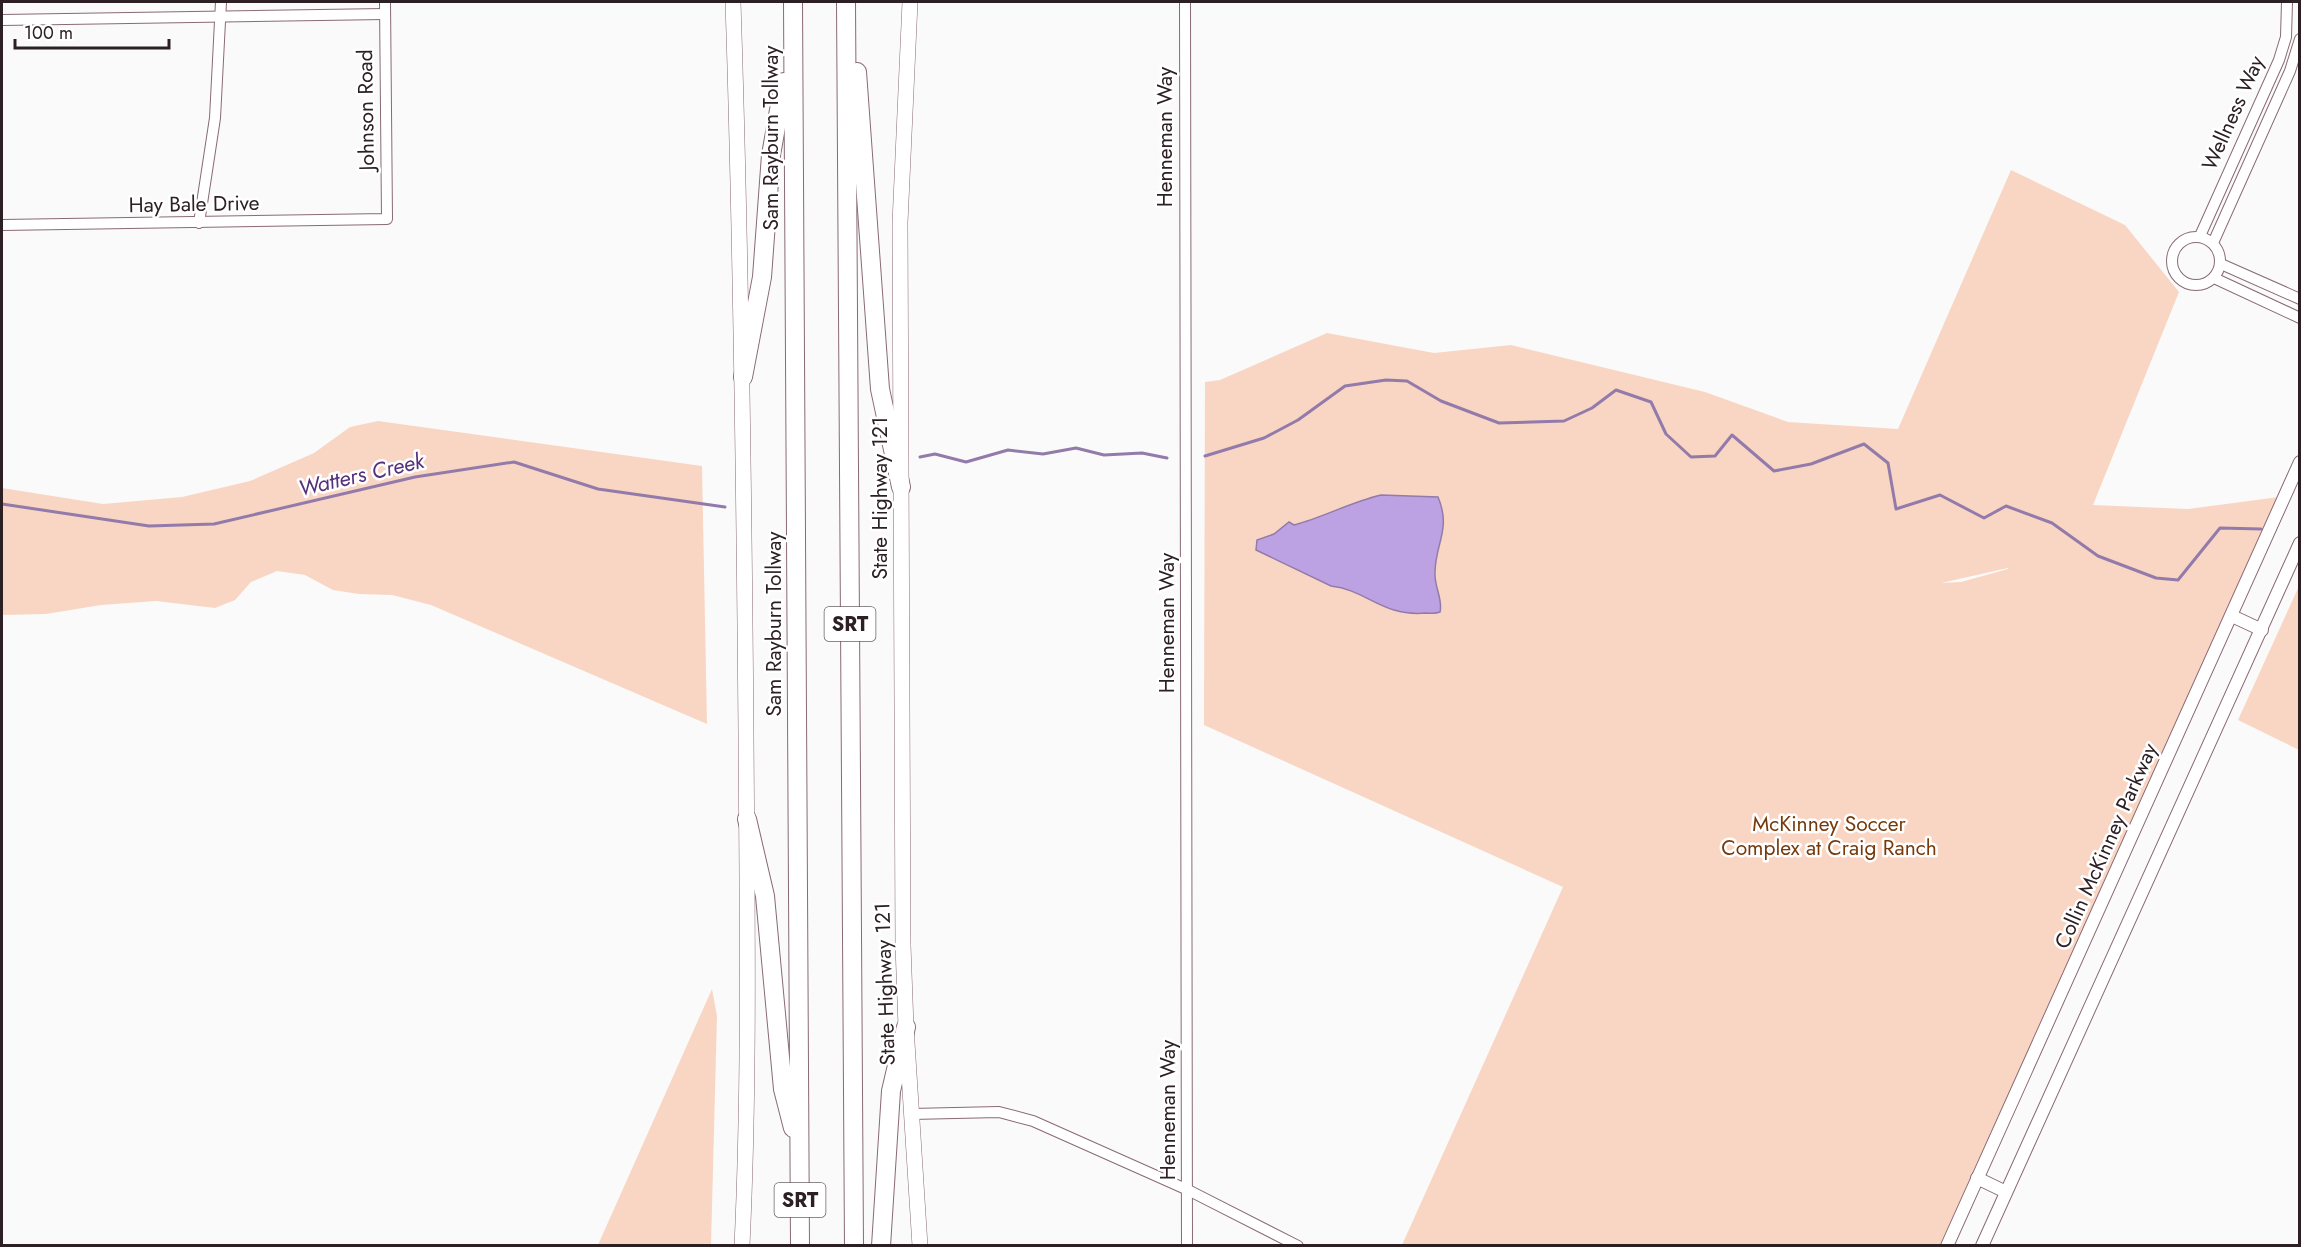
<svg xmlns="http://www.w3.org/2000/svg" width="2301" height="1247" viewBox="0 0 2301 1247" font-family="Jost,sans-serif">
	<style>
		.green { fill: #f9d6c3; fill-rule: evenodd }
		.water { fill: #bda2e3; stroke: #927baa; stroke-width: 1.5 }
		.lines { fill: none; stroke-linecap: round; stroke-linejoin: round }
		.stream { stroke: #927baa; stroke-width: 3 }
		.minor-casing { stroke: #896a74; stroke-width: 12 }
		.tertiary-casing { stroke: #896a74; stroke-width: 14 }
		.secondary-casing { stroke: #896a74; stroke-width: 16 }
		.motorway-casing { stroke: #896a74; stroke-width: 20 }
		.minor { stroke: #fff; stroke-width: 10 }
		.tertiary { stroke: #fff; stroke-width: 12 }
		.secondary { stroke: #fff; stroke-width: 15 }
		.motorway { stroke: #fff; stroke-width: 18 }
		.labels { text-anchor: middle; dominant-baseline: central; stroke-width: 5; stroke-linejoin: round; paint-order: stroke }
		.shield { fill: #fff; stroke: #6c6366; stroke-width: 1.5 }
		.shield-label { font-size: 20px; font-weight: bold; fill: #2d2024 }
		.street-label { font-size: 21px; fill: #2d2024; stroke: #fff }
		.park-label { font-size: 21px; fill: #75390b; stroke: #fff }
		.water-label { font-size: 22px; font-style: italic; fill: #55307c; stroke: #fff }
	</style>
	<rect width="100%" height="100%" fill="#fafafa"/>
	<!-- green -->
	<g class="green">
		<path d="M 2011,170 L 2125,225 L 2179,292 L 2093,505 L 2188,509 L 2279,497 L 1940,1245 L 1402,1245 L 1563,887 L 1204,725 L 1205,382 L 1220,380 L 1327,333 L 1434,353 L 1511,345 L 1705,392 L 1788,422 L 1898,429 ZM 2008,569 L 1961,582 L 1941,583 L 2008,568 Z"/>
		<polygon points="378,421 702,466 707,724 431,605 392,595 359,594 333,590 305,575 277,571 251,582 235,600 215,608 156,601 101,605 46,614 2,615 2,488 103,504 182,497 250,481 314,453 350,427"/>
		<polygon points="2299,586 2299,750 2238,720"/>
		<polygon points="712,989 717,1016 711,1245 598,1245"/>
	</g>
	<!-- water -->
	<path class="water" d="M 1381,495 L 1438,497 C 1452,530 1434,545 1435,575 C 1435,588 1443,600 1440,612 C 1435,614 1431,613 1426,613 C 1382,617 1367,590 1331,586 L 1256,550 L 1257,540 L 1274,534 L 1289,522 L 1294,525 C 1324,517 1351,502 1381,495 Z"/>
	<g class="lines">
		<!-- stream -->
		<g class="stream">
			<polyline points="1205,456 1264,438 1298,420 1345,386 1386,380 1407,381 1441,401 1499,423 1564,421 1592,408 1616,390 1651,402 1666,434 1691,457 1715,456 1732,435 1774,471 1811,464 1864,444 1888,463 1896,509 1940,495 1984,518 2006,506 2052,523 2098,556 2156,578 2178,580 2220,528 2261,529"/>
			<polyline points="920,457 935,454 966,462 1008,450 1043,454 1076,448 1104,455 1142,453 1167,458"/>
			<polyline points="2,504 149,526 214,524 415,477 514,462 598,489 725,507"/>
		</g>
		<!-- minor casing -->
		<g class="minor-casing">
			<g id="minor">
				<polyline points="1185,2 1187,1246"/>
				<polyline points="2,20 385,14"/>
				<polyline points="199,223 215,118 221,2"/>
				<polyline points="2,225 387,219 385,2"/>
				<polyline points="2200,236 2279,60 2286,37 2287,2"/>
				<circle cx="2196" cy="261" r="24"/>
				<polyline points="2213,243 2290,71 2300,39"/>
				<polyline points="2221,264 2300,299"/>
				<polyline points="2214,278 2300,318"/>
				<polyline points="911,1114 999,1112 1033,1121 1188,1190 1298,1246"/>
			</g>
		</g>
		<!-- tertiary casing -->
		<g class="tertiary-casing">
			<g id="tertiary">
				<polyline points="2232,616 2262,630"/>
				<polyline points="1977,1178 2006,1192"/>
				<polyline points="1947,1246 2300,462"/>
				<polyline points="1982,1246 2300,543"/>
			</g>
		</g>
		<!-- secondary casing -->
		<g class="secondary-casing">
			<g id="secondary">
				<path d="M 733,2 C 741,245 744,489 746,733 C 747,904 750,1075 742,1246"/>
				<polyline points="910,2 900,223 903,945 906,1027 920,1246"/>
			</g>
		</g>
		<!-- motorway casing -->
		<g class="motorway-casing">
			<g id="motorway">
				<polyline points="793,2 800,1246"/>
				<polyline points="846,2 854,1246"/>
				<polyline points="857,72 880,389 901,487"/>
				<polyline points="743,377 762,277 771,155 784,82"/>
				<polyline points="747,819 765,896 783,1089 793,1128"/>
				<polyline points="881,1246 891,1091 906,1027"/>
			</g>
		</g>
		<!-- minor -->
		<use href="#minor" class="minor"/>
		<!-- tertiary -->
		<use href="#tertiary" class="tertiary"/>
		<!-- secondary -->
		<use href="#secondary" class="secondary"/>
		<!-- motorway -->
		<use href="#motorway" class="motorway"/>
	</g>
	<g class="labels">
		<!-- shield labels -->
		<g class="shield">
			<rect x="824.5" y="607" width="51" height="34" rx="4.5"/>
			<rect x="774.5" y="1183" width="51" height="34" rx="4.5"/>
		</g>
		<g class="shield-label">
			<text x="850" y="624">SRT</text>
			<text x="800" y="1200">SRT</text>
		</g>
		<!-- street labels -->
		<g class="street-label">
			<text transform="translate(366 110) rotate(-91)">Johnson Road</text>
			<text transform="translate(2233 113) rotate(-66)">Wellness Way</text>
			<text transform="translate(1165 137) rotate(-90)">Henneman Way</text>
			<text transform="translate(771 138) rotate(-90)">Sam Rayburn Tollway</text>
			<text transform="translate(194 204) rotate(-1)">Hay Bale Drive</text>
			<text transform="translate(880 498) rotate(-90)">State Highway 121</text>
			<text transform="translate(1167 623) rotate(-90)">Henneman Way</text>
			<text transform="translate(774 624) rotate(-90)">Sam Rayburn Tollway</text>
			<text transform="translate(2106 846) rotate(-66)">Collin McKinney Parkway</text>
			<text transform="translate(885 984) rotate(-92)">State Highway 121</text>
			<text transform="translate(1168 1110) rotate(-90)">Henneman Way</text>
		</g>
		<!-- park labels -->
		<g class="park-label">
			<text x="1829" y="824">McKinney Soccer<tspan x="1829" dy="24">Complex at Craig Ranch</tspan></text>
		</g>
		<!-- water labels -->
		<g class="water-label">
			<text transform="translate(361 474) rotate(-13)">Watters Creek</text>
		</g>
	</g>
	<!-- border -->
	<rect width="2301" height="1247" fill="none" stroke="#2d2024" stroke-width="6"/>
	<!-- scale -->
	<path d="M15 39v9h154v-9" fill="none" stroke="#2d2024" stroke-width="3"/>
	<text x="24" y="39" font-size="18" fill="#2d2024" stroke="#ffffff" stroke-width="4.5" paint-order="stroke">100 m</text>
</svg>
